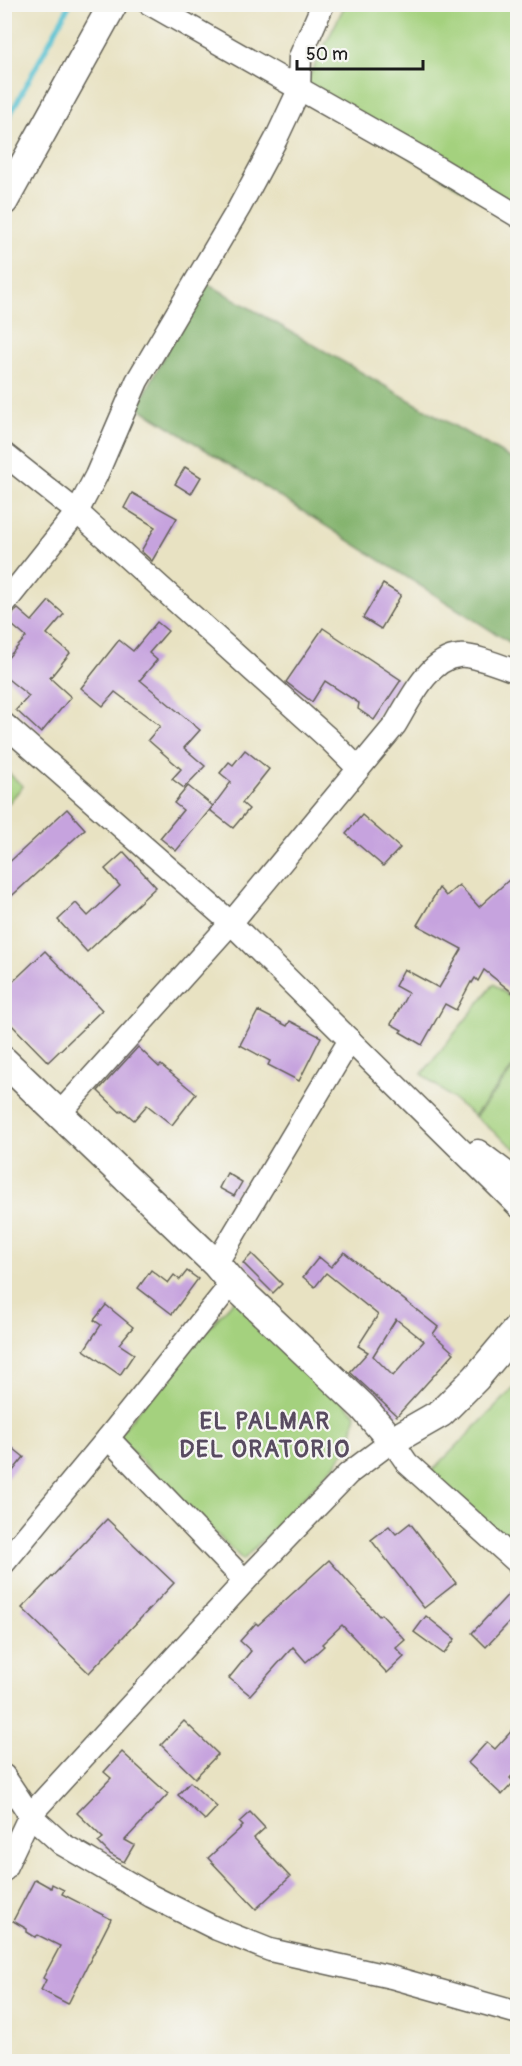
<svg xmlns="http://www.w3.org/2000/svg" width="522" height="2066" viewBox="0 0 522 2066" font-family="Pangolin,sans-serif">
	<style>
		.green { fill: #a4d17e; stroke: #60764d; stroke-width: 1.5 }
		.forest { fill: #83b36d; stroke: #506844; stroke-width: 1.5 }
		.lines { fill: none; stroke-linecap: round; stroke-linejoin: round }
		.stream { stroke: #56c1d1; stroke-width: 5 }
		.building { fill: #c6a3de; fill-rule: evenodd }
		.minor-casing { stroke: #636156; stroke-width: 25 }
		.major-casing { stroke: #636156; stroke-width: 31 }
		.minor { stroke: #fff; stroke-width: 22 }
		.major { stroke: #fff; stroke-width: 28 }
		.labels { text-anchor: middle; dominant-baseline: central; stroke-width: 4.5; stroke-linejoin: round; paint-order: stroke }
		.district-label { font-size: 24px; font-weight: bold; letter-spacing: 1.5px; fill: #584b60; stroke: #f6f6f2 }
	</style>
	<rect width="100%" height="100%" fill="#f6f6f2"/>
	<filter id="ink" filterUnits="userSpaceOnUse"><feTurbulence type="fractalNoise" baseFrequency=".0167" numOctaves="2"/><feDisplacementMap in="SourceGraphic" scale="12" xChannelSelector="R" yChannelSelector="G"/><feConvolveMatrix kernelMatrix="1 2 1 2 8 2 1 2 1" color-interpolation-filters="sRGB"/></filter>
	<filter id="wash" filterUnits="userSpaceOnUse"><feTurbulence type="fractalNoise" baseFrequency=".008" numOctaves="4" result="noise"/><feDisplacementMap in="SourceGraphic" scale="24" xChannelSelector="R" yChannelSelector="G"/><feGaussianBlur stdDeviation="1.35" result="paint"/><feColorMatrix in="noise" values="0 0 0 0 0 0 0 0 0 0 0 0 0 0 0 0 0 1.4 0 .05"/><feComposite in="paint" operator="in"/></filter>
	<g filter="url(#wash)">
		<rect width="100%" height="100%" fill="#e8e2c2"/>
		<!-- green -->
		<g class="green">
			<polygon points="345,5 517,5 517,224 302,91"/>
			<polygon points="5,770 23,786 5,807"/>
			<polygon points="494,984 517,1003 517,1062 474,1116 422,1074"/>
			<polygon points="517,1064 517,1150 475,1117"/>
			<polygon points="235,1299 356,1414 350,1444 336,1464 243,1560 117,1437 176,1364"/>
			<polygon points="517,1385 517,1552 430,1473"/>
		</g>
		<!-- forest -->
		<polygon class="forest" points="203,281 517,462 517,647 138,407"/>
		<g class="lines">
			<!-- stream -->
			<polyline class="stream" points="4,126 70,4"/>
		</g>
		<g id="blocks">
			<!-- building -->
			<g class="building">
				<polygon points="185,467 201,477 191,494 175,484"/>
				<polygon points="132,493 177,518 152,561 141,551 155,527 124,508"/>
				<polygon points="383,584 401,595 381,629 363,618"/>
				<polygon points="49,601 64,614 47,634 70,653 50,678 71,697 41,733 16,710 29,696 4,676 4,662 26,637 6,620 18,609 32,621"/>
				<polygon points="157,622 168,631 149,653 157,660 140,680 200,730 184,748 205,766 184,788 172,779 181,769 148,740 160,726 115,692 103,706 81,688 119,640 133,651"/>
				<polygon points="323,628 401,680 374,720 358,709 359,703 325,681 312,702 286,682"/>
				<polygon points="245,750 269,769 242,803 249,809 233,828 210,810 231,782 220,773 229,762 233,765"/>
				<polygon points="188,786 213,806 176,851 160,838 183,810 174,803"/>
				<polygon points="67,809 85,829 4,903 4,867"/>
				<polygon points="362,815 400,848 383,866 346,834"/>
				<polygon points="124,852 156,887 87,952 58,920 76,903 88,916 120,886 105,869"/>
				<polygon points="510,879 518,888 518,930 508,939 518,950 518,997 484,970 478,981 475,978 472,983 471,982 456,1010 445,1004 422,1045 400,1032 402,1030 391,1024 408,993 395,986 404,969 439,988 462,949 417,925 439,888 446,896 459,885 479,907"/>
				<polygon points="45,951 102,1010 48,1062 4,1017 4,990"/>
				<polygon points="258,1011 287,1026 290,1021 321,1037 299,1081 268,1065 270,1061 240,1045"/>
				<polygon points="138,1047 159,1067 161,1065 196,1094 172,1125 147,1105 134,1120 122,1110 120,1112 98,1091"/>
				<polygon points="227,1173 242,1182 234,1196 219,1188"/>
				<path d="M 344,1252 L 438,1327 L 433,1334 L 454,1353 L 397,1416 L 350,1372 L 368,1352 L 358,1346 L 378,1315 L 326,1273 L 315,1287 L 303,1277 L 319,1257 L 331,1267 ZM 396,1319 L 424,1341 L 393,1376 L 373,1356 Z"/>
				<polygon points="252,1254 282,1284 273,1293 243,1263"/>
				<polygon points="151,1270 168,1283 174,1275 180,1280 187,1271 198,1279 172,1314 138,1288"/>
				<polygon points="106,1305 133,1327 119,1344 134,1354 120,1375 84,1350 101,1325 94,1320"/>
				<polygon points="4,1441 24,1457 4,1482"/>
				<polygon points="107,1519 174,1583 89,1673 22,1608"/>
				<polygon points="410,1523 456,1583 424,1608 371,1540 389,1526 396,1534"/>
				<polygon points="329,1560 379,1616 381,1614 405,1640 396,1648 404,1657 387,1673 342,1625 322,1644 324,1646 306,1662 293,1647 250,1695 229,1678 251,1651 240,1641 256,1623 258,1625"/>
				<polygon points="518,1584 518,1613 486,1647 472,1633"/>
				<polygon points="426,1616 455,1639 444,1654 414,1632"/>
				<polygon points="184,1721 218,1754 195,1778 161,1745"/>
				<polygon points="518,1724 518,1769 510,1778 514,1782 502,1795 468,1763 487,1742 495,1749"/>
				<polygon points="122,1752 168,1794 125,1840 134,1845 124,1862 110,1854 98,1842 103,1838 77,1813 111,1778 104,1772"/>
				<polygon points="190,1782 217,1807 205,1820 178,1795"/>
				<polygon points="250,1812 265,1828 254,1838 290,1877 256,1909 208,1858 243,1826 239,1822"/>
				<polygon points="35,1879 51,1888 52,1884 64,1890 62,1894 111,1919 68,2004 41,1990 46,1980 43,1978 60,1946 38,1935 35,1937 27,1932 27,1929 13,1921"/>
			</g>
		</g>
	</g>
	<g filter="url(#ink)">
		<use href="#blocks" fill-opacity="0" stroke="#636156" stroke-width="1.5"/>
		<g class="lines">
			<!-- minor casing -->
			<g class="minor-casing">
				<g id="minor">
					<polyline points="150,4 418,156 518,216"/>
					<polyline points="4,454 77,512 330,740 358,768"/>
					<polyline points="4,604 77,512 96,476 137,381 239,208 276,139 299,90 300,57 323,4"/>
					<polyline points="4,724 231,923 518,1206"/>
					<path d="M 59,1114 L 231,923 L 395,725 C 409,702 429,658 459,656 C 472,654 504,667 518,672"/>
					<polyline points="478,1151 518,1181"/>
					<polyline points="216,1264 350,1040"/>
					<polyline points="108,1438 245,1581"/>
					<polyline points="4,1563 108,1438 232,1283"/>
					<polyline points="4,1776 30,1815 62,1844 151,1896 217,1929 270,1950 391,1977 518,2013"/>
					<polyline points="4,1870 30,1815 245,1581 348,1474 392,1441 407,1463 518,1563"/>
				</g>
			</g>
			<!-- major casing -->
			<g class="major-casing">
				<g id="major">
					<polyline points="4,201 113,4"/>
					<polyline points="4,1061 216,1264 232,1283 363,1407 392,1441 441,1413 476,1378 518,1328"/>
				</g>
			</g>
			<!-- minor -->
			<use href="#minor" class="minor"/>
			<!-- major -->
			<use href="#major" class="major"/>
		</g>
	</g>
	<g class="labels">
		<!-- district labels -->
		<g class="district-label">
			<text x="265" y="1421">EL PALMAR<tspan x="265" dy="28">DEL ORATORIO</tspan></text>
		</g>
	</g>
	<!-- margin -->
	<rect width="522" height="2066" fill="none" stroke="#f6f6f2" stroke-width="24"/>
	<!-- scale -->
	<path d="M297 60v9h126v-9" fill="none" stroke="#1c1c1c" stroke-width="3"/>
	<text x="306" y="60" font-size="18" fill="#1c1c1c" stroke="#f6f6f2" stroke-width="4.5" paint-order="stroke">50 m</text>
</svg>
